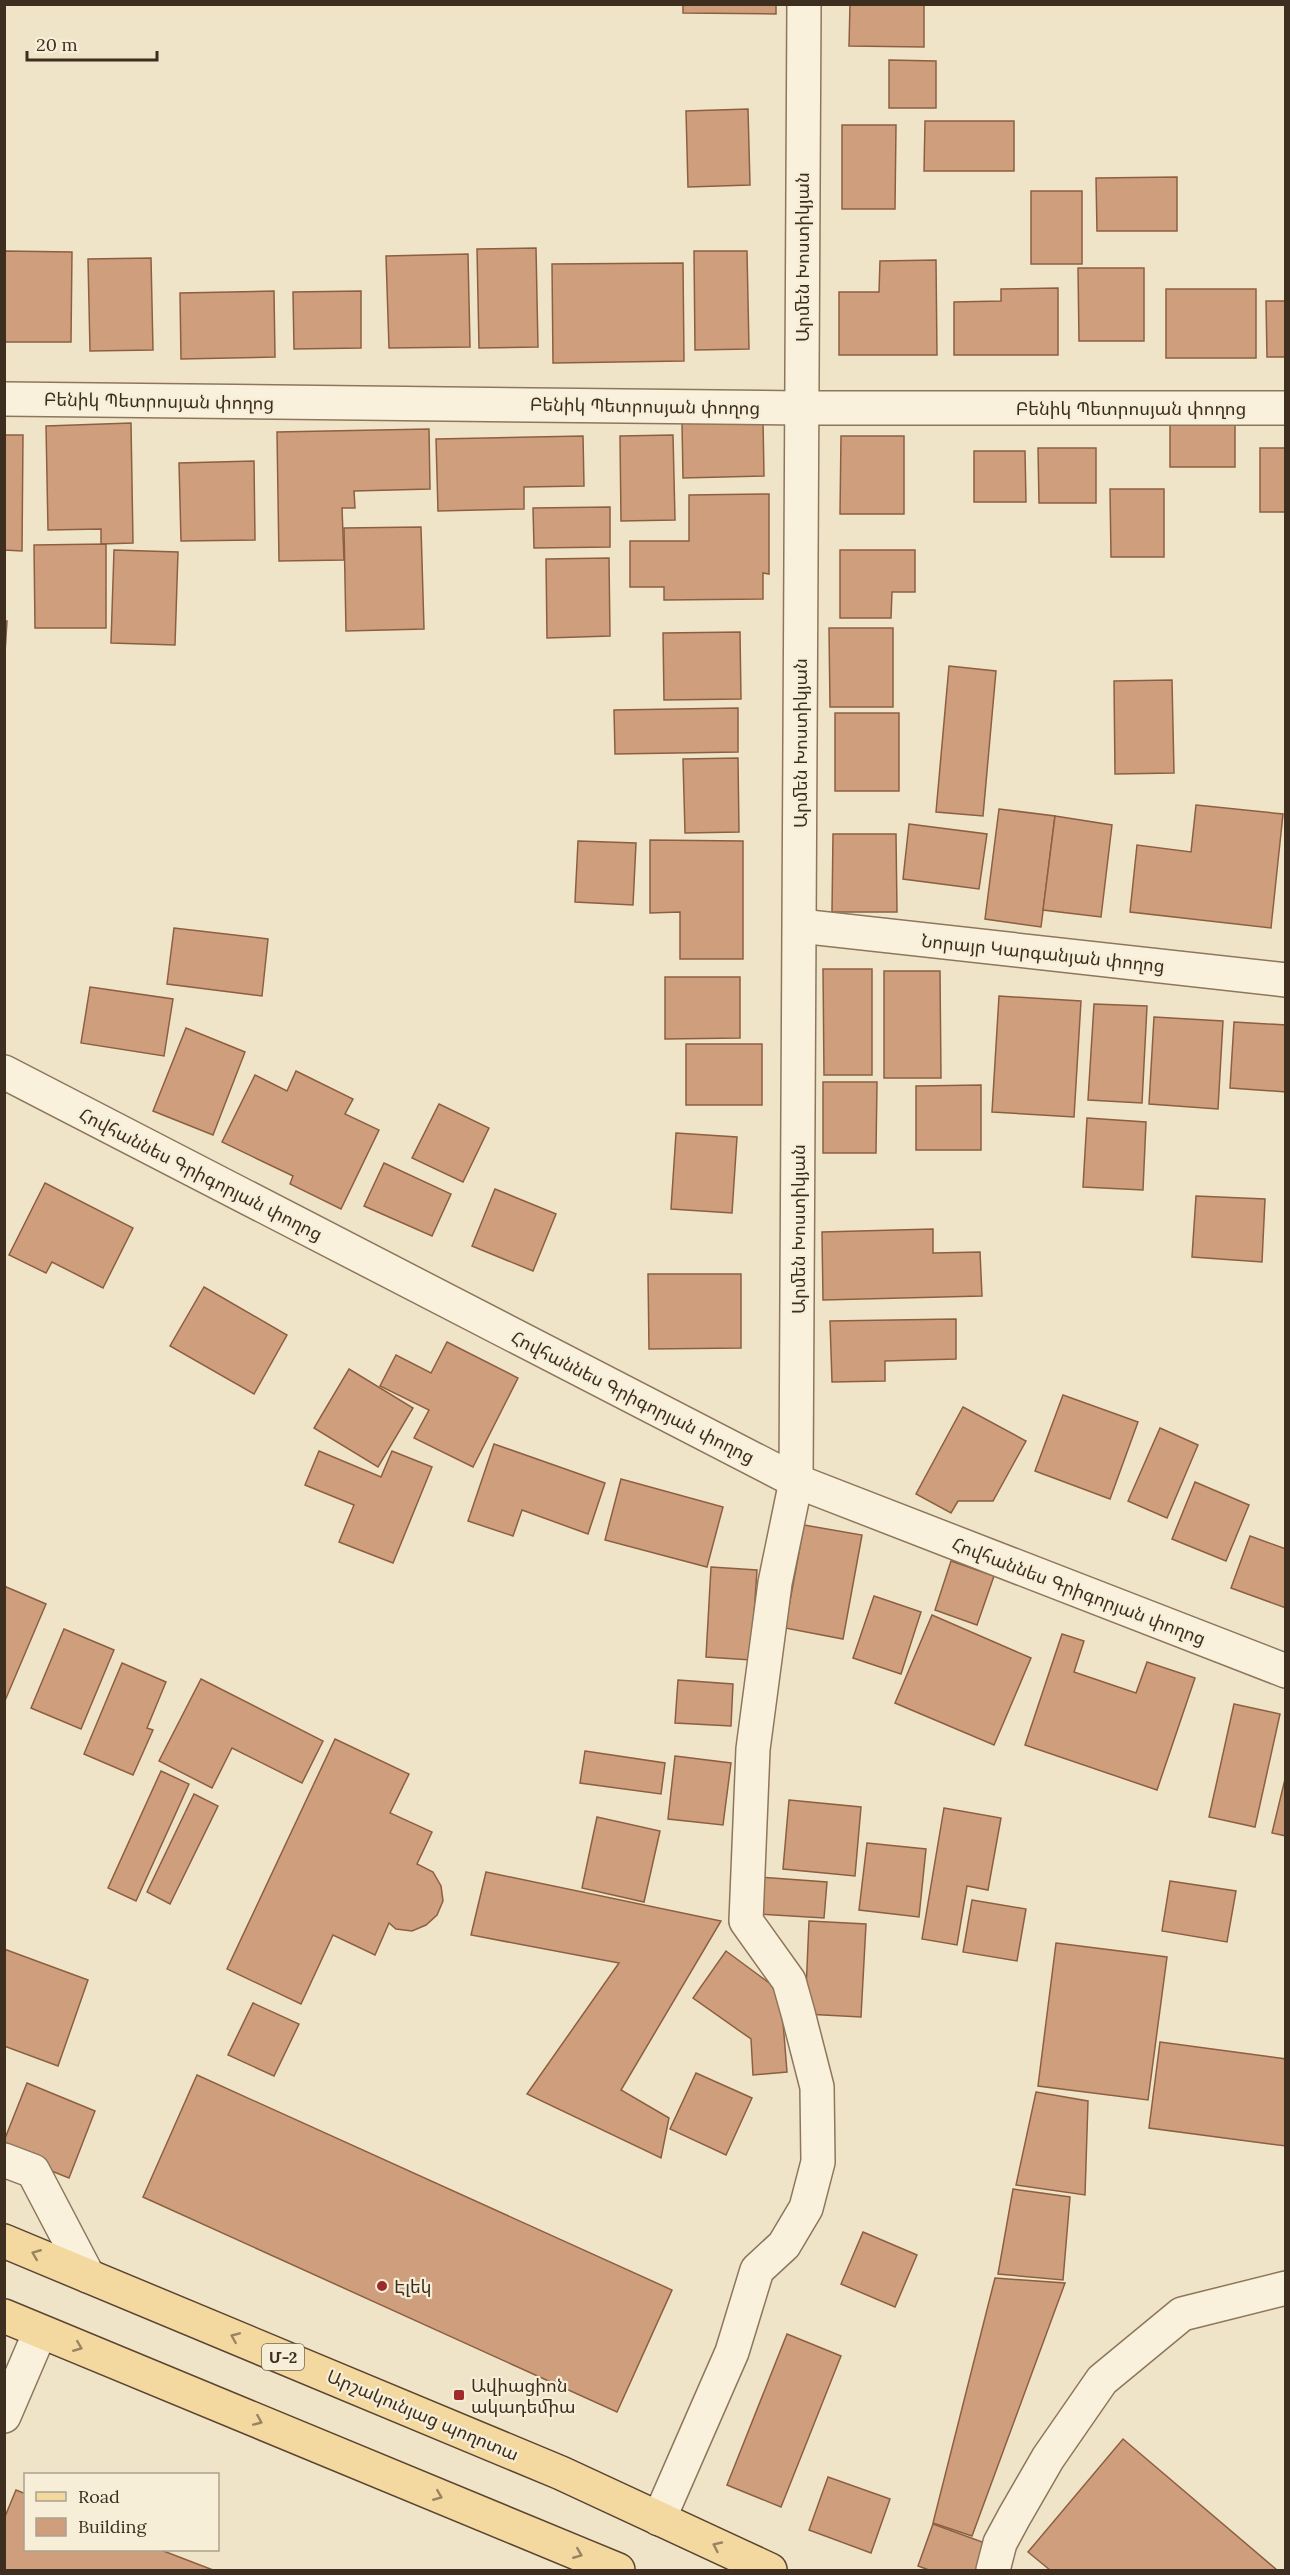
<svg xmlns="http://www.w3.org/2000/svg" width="1290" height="2575" viewBox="0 0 1290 2575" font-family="Lora,'Noto Sans Armenian',serif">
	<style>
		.building { fill: #cf9f7d; stroke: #8d5f41; stroke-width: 1.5 }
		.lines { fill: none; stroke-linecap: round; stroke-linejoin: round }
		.minor-casing { stroke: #8d765c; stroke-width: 36 }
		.major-casing { stroke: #5b4430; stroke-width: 36 }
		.minor { stroke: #faf1dc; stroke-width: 33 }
		.major { stroke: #f3d9a0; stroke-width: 33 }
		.oneway { stroke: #988460 }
		.poi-dot { fill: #9e2a2b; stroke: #f7eed8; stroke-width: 2 }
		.labels { text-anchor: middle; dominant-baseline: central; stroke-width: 4.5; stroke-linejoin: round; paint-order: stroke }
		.shield { fill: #f7eed8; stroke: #756857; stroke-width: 1.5 }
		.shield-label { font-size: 16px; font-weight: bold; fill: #3d2e20 }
		.street-label { font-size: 18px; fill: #3d2e20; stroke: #f7eed8 }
		.poi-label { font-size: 18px; fill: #3d2e20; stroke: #f7eed8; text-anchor: start }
	</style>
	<rect width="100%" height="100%" fill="#f0e4c8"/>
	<!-- building -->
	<g class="building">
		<polygon points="683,4 776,4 776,14 683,13"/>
		<polygon points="850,4 924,4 924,47 849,46"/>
		<polygon points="889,60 936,61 936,108 889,108"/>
		<polygon points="748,109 750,185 688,187 686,111"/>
		<polygon points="925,121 1014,121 1014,171 924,171"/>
		<polygon points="842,125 896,125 895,209 842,209"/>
		<polygon points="1177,177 1177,231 1097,231 1096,178"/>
		<rect x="1031" y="191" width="51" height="73"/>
		<polygon points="536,248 538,347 479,348 477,249"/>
		<polygon points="4,251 72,252 71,342 4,342"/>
		<polygon points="694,251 747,251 749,349 695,350"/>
		<polygon points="468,254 470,347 389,348 386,256"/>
		<polygon points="151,258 153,350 90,351 88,259"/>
		<polygon points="936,260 937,355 839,355 839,292 879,292 880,261"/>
		<polygon points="683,263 684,361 553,363 552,264"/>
		<polygon points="1078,268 1144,268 1144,341 1079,341"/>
		<polygon points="1058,288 1058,355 954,355 954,302 1001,301 1001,289"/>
		<rect x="1166" y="289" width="90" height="69"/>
		<polygon points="274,291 275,357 181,359 180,293"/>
		<polygon points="361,291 361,348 294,349 293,292"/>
		<polygon points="1266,301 1286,301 1286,357 1267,357"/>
		<polygon points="763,421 764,476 683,478 682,423"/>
		<polygon points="131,423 133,543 101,544 101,529 48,530 46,426"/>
		<rect x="1170" y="424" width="65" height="43"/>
		<polygon points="429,429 430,489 354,491 355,508 342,508 344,560 279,561 277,432"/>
		<polygon points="4,435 23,435 22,551 4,550"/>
		<polygon points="673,435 675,520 621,521 620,436"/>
		<polygon points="583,436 584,486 524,487 524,509 438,511 436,439"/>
		<polygon points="841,436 904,436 904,514 840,514"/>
		<polygon points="1038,448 1096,448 1096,503 1039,503"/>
		<rect x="1260" y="448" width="26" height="64"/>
		<polygon points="974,451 1025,451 1026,502 974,502"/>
		<polygon points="254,461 255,540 181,541 179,463"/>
		<polygon points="1110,489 1164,489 1164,557 1111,557"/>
		<polygon points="769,494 769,574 763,573 763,599 664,600 664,587 630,587 630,541 689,541 689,495"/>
		<polygon points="610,507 610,547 534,548 533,508"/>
		<polygon points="421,527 424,629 346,631 344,528"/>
		<polygon points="106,544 106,628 35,628 34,545"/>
		<polygon points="114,550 178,552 175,645 111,643"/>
		<polygon points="840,550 915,550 915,592 892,592 891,618 840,618"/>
		<polygon points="609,558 610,636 547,638 546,559"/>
		<polygon points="4,621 7,621 4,669"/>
		<polygon points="829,628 893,628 893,707 830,707"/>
		<polygon points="740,632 741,699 664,700 663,633"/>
		<polygon points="949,666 996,671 983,816 936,812"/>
		<polygon points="1172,680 1174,773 1115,774 1114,681"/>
		<polygon points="738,708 738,752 615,754 614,710"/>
		<rect x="835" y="713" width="64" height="78"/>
		<polygon points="738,758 739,832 685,833 683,759"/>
		<polygon points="1196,805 1283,814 1271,928 1130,912 1137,845 1191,852"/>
		<polygon points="999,809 1055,816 1041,927 985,919"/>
		<polygon points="1055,816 1112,825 1101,917 1043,910"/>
		<polygon points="909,824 987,834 979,889 903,879"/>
		<polygon points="833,834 896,834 897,912 832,912"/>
		<polygon points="650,840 743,841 743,959 680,959 680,912 650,913"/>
		<polygon points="578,841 636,843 633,905 575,902"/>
		<polygon points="174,928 268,939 262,996 167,984"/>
		<polygon points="823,969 872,969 872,1075 824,1075"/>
		<polygon points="884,971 940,971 941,1078 884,1078"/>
		<polygon points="665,977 740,977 740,1038 665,1039"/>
		<polygon points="90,987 173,999 164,1056 81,1043"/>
		<polygon points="999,996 1081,1001 1074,1117 992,1112"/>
		<polygon points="1094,1004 1147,1006 1142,1103 1088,1100"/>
		<polygon points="1154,1017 1223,1021 1218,1109 1149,1104"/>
		<polygon points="1234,1022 1286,1025 1286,1092 1230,1088"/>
		<polygon points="186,1028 245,1052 213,1135 153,1111"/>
		<rect x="686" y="1044" width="76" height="61"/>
		<polygon points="296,1071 353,1099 345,1114 379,1130 341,1209 290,1184 293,1176 222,1142 255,1075 287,1091"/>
		<polygon points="823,1082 877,1082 876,1153 823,1153"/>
		<polygon points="981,1085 981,1150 916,1150 916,1086"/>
		<polygon points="439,1104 489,1128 463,1182 412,1158"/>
		<polygon points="1087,1118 1146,1122 1143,1190 1083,1187"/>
		<polygon points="676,1133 737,1137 732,1213 671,1209"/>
		<polygon points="384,1163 451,1194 432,1236 364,1206"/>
		<polygon points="45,1183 133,1228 103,1288 52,1262 46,1273 9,1255"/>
		<polygon points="495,1189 556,1214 533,1271 472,1246"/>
		<polygon points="1196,1196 1265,1199 1262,1262 1192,1257"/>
		<polygon points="933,1229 933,1253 980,1252 982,1296 823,1300 822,1232"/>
		<polygon points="648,1274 741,1274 741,1348 649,1349"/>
		<polygon points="204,1287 287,1335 254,1394 170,1346"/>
		<polygon points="956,1319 956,1359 885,1361 885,1381 832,1382 830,1321"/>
		<polygon points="447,1342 518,1378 473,1467 414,1438 429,1410 380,1386 396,1355 431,1373"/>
		<polygon points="349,1369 413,1408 378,1467 314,1428"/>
		<polygon points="1063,1395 1138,1422 1110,1499 1035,1471"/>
		<polygon points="963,1407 1026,1441 993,1501 958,1501 951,1513 916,1494"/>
		<polygon points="1160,1428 1198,1445 1167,1518 1128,1501"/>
		<polygon points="494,1444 605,1483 588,1534 522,1510 513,1536 468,1521"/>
		<polygon points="319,1451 381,1477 392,1451 432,1467 393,1563 339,1542 354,1505 305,1485"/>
		<polygon points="621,1479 723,1507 707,1567 605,1540"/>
		<polygon points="1195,1482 1249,1505 1226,1561 1172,1539"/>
		<polygon points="804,1525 862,1535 843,1639 785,1628"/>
		<polygon points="1250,1536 1286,1549 1286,1608 1231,1588"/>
		<polygon points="951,1561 994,1576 977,1625 935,1610"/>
		<polygon points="711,1567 757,1570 751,1660 706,1657"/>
		<polygon points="4,1586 46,1604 4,1703"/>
		<polygon points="874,1596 921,1612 901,1674 853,1658"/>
		<polygon points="932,1615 1031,1658 994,1745 895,1703"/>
		<polygon points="64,1629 114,1650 81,1729 31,1708"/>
		<polygon points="1062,1634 1084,1641 1074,1672 1136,1693 1147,1662 1195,1678 1157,1790 1025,1745"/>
		<polygon points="122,1663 166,1682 147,1728 153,1730 133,1775 84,1754"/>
		<polygon points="201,1679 323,1741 302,1783 232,1748 212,1788 159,1761"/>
		<polygon points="678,1680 733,1684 731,1726 675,1723"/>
		<polygon points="1234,1704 1280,1714 1255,1827 1209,1817"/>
		<polygon points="335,1739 409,1774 390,1813 432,1832 417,1864 433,1872 441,1886 443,1901 437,1915 426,1925 412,1931 396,1929 389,1923 375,1955 333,1935 301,2004 227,1969"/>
		<polygon points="585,1751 665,1763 661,1794 580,1783"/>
		<polygon points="675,1756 731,1763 723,1825 668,1819"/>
		<polygon points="161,1771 189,1784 136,1901 108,1888"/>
		<polygon points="1286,1775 1286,1836 1272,1833"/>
		<polygon points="194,1794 218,1806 170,1904 147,1892"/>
		<polygon points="789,1800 861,1807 855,1876 783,1869"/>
		<polygon points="944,1808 1001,1818 988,1890 967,1886 957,1945 922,1939"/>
		<polygon points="597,1817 660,1831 644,1902 582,1888"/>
		<polygon points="867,1843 926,1849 919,1917 859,1910"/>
		<polygon points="486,1872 721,1921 621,2090 669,2118 661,2158 527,2094 619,1963 471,1935"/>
		<polygon points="759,1877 827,1882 824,1918 757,1914"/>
		<polygon points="1170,1881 1236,1891 1227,1942 1162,1931"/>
		<polygon points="972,1900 1026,1909 1017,1961 963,1952"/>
		<polygon points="809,1921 866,1924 861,2017 805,2014"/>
		<polygon points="1056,1943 1167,1957 1148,2100 1038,2086"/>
		<polygon points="4,1949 88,1980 58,2066 4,2046"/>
		<polygon points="726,1951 784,1994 781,1997 787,2072 753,2075 751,2039 693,1998"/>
		<polygon points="253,2003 299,2024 274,2076 228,2055"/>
		<polygon points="1160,2042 1286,2059 1286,2146 1149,2128"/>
		<polygon points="696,2073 752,2098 726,2155 670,2129"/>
		<polygon points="197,2075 672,2290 617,2412 143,2197"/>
		<polygon points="27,2083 95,2111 69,2178 4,2152 4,2141"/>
		<polygon points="1036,2092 1088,2101 1085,2195 1016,2185"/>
		<polygon points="1013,2189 1070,2197 1063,2280 998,2274"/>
		<polygon points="863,2232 917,2255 895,2307 841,2284"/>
		<polygon points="995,2278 1065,2283 972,2536 933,2523"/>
		<polygon points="787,2334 841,2356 781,2507 727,2485"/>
		<polygon points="1123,2439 1277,2570 1050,2570 1028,2552"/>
		<polygon points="828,2477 890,2499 871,2553 809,2530"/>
		<polygon points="16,2490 26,2494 26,2550 161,2550 213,2570 4,2570 4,2519"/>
		<polygon points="933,2524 993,2546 985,2570 929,2570 918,2566"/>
	</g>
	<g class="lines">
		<!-- minor casing -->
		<g class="minor-casing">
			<g id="minor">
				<polyline points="4,399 801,408 1286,408"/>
				<polyline points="800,926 1286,980"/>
				<polyline points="4,1072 796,1481 1286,1671"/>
				<polyline points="4,2160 33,2171 88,2276"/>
				<polyline points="4,2416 40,2332"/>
				<polyline points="659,2519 732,2352 757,2270 784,2245 806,2208 818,2162 817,2087 798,2013 789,1981 746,1921 753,1749 775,1583 796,1481 804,4"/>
				<polyline points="993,2570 1000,2543 1014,2517 1048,2458 1102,2380 1182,2314 1286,2288"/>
			</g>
		</g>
		<!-- major casing -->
		<g class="major-casing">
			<g id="major">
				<polyline points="4,2241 561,2473 770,2570"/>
				<polyline points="4,2316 618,2570"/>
			</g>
		</g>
		<!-- minor -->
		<use href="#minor" class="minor"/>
		<!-- major -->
		<use href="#major" class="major"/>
	</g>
	<!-- one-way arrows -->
	<defs><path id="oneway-chevron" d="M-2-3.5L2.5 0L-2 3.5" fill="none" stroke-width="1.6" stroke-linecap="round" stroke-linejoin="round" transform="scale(1.5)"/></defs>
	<g class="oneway">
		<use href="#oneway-chevron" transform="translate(36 2254) rotate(-158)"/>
		<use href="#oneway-chevron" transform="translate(235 2337) rotate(-157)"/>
		<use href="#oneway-chevron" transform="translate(78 2347) rotate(22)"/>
		<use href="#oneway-chevron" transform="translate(258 2421) rotate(23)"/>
		<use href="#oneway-chevron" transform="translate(438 2496) rotate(22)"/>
		<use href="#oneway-chevron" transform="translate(717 2546) rotate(-155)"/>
		<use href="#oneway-chevron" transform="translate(578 2554) rotate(22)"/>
	</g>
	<!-- markers -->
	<g class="poi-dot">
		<circle cx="382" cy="2286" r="6"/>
		<rect x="453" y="2389" width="12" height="12" rx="3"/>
	</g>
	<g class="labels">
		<!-- shield labels -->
		<rect class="shield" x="262" y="2344" width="42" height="26" rx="4.5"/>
		<g class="shield-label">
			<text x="283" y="2357">Մ-2</text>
		</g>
		<!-- street labels -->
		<g class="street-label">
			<text transform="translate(802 257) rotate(-90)">Արմեն Խոստիկյան</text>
			<text transform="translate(159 401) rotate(1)">Բենիկ Պետրոսյան փողոց</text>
			<text transform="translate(645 406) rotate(1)">Բենիկ Պետրոսյան փողոց</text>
			<text x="1131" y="408">Բենիկ Պետրոսյան փողոց</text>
			<text transform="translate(800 743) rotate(-90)">Արմեն Խոստիկյան</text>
			<text transform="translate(1043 953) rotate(6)">Նորայր Կարգանյան փողոց</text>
			<text transform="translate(201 1174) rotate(27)">Հովհաննես Գրիգորյան փողոց</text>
			<text transform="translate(798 1229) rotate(-90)">Արմեն Խոստիկյան</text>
			<text transform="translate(633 1397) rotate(27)">Հովհաննես Գրիգորյան փողոց</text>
			<text transform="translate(1079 1591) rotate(21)">Հովհաննես Գրիգորյան փողոց</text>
			<text transform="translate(423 2415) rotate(23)">Արշակունյաց պողոտա</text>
		</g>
		<!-- poi labels -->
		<g class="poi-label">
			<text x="394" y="2286">Էլեկ</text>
			<text x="471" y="2385">Ավիացիոն<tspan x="471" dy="21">ակադեմիա</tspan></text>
		</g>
	</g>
	<!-- border -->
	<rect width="1290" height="2575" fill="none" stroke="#3d2e20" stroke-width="12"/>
	<!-- legend -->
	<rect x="24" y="2473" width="195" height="78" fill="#f7eed8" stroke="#ada18e" stroke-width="1.5"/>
	<rect x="36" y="2492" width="30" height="9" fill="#f3d9a0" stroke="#ada18e" stroke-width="1.5"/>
	<text x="78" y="2503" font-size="18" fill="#3d2e20">Road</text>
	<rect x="36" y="2518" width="30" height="18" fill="#cf9f7d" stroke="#ada18e" stroke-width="1.5"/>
	<text x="78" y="2533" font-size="18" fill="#3d2e20">Building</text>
	<!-- scale -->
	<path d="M27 51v9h130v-9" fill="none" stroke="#3d2e20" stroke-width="3"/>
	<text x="36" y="51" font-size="18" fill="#3d2e20" stroke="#f7eed8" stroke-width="4.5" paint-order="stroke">20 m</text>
</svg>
